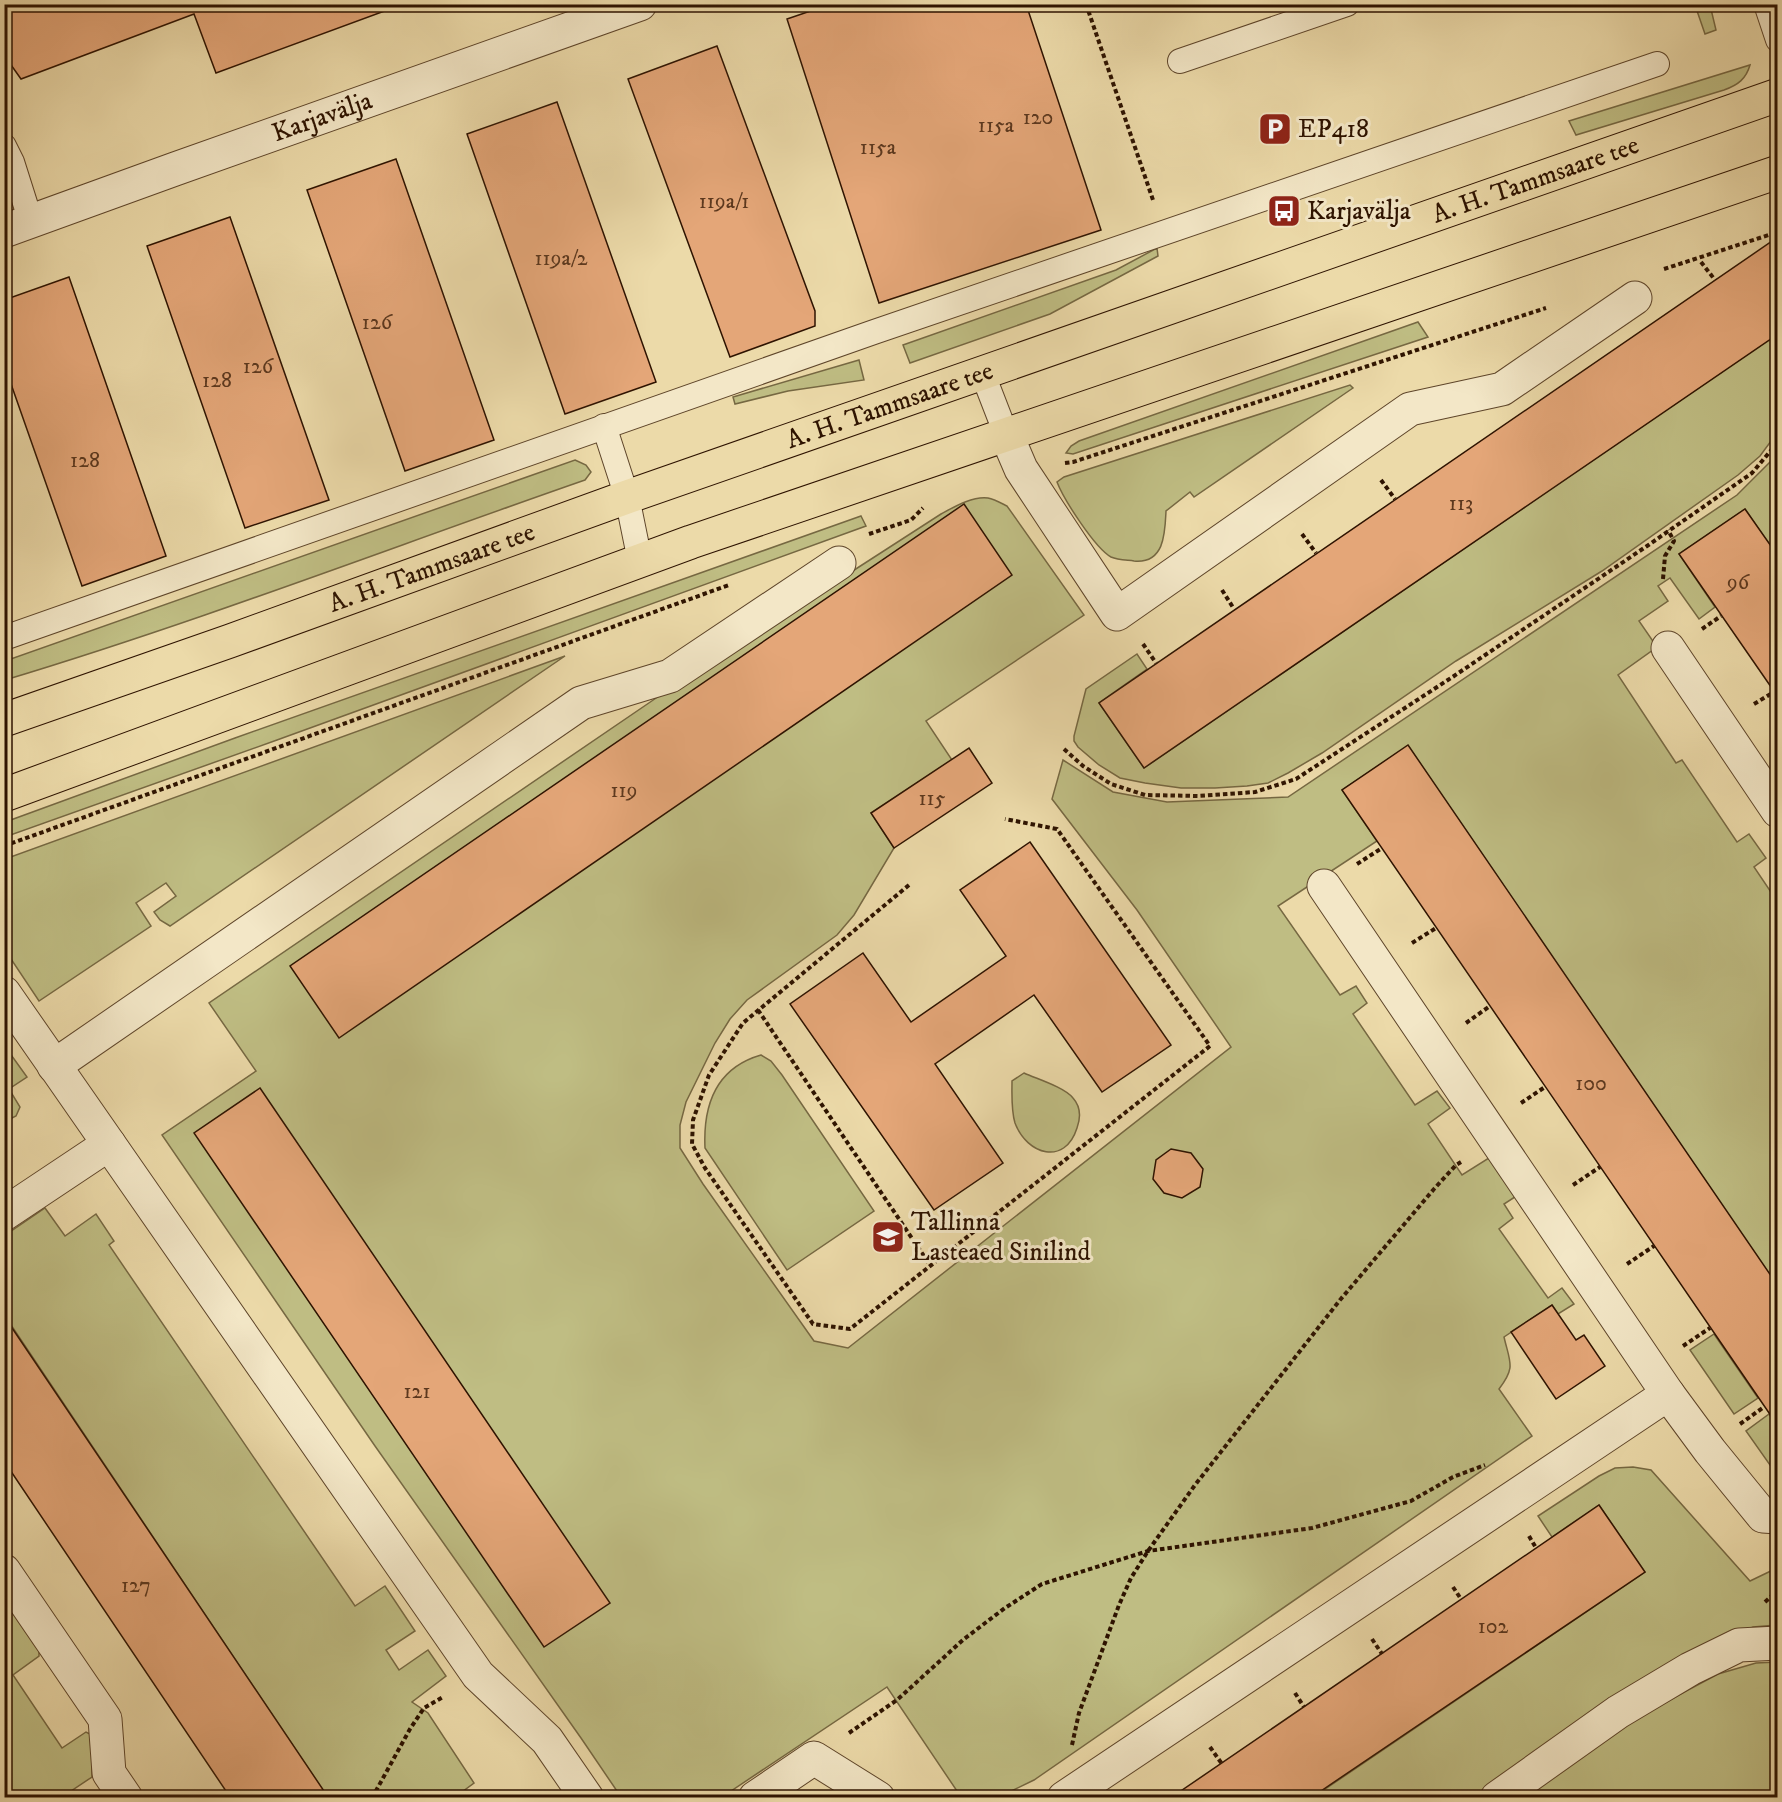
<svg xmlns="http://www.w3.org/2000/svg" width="1782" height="1802" viewBox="0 0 1782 1802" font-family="'IM FELL DW Pica',serif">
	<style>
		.green { fill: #bfbd83; stroke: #766842; stroke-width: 1.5 }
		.building { fill: #e4a678; stroke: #2e1300; stroke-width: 1.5 }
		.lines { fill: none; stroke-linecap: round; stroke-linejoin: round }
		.lane-casing { stroke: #5e452a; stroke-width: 26 }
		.street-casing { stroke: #5e452a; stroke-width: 35 }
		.primary-casing { stroke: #2e1300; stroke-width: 35 }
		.path { stroke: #2e1300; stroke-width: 4; stroke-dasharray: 4.5 3; stroke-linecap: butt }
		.lane { stroke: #f3e7c7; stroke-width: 24 }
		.street { stroke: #f3e7c7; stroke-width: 33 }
		.primary { stroke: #ecdaa9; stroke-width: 33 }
		.labels { text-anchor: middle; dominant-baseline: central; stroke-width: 6; stroke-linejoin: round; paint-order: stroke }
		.number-label { font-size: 22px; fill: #5c381e }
		.street-label { font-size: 26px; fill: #2e1300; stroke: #f3e7c7 }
		.poi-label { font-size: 26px; fill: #2e1300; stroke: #f3e7c7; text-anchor: start }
	</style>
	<rect width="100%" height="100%" fill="#ecdaa9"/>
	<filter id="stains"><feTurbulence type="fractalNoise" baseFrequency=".00333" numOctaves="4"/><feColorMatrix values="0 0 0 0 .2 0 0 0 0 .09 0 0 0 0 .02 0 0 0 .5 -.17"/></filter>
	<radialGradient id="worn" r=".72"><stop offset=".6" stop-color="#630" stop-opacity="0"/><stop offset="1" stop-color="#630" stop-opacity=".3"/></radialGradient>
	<!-- green -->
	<g class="green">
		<polygon points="1695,5 1710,5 1716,30 1705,34"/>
		<path d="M 1750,65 C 1746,79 1738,85 1724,90 L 1576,135 L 1569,121 Z"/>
		<polygon points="1157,248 1158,256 1050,314 910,363 903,345 1116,270"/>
		<polygon points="1418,322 1428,337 1073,454 1066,453 1071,446 1079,441"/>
		<polygon points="1777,334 1777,433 1760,456 1738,475 1602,571 1456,661 1322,753 1288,773 1268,783 1247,786 1215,788 1181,788 1145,783 1120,778 1099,765 1078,747 1074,741 1074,736 1086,689 1137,654 1147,669 1099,703 1144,768"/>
		<polygon points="859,360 864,380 788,391 735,404 733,397"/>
		<path d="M 1350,385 L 1353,388 L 1194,497 L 1190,492 L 1166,511 C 1165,532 1165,564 1134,561 C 1127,560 1118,560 1111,557 C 1095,548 1064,500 1057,482 L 1064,477 Z"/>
		<path d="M 1777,455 L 1777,556 L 1745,509 L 1679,554 L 1715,607 L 1699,619 L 1670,578 L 1658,586 L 1668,601 L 1639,621 L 1657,647 L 1618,675 L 1676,763 L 1682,760 L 1737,842 L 1749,834 L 1766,858 L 1754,867 L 1777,901 L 1777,1286 L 1408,746 L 1342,790 L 1377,841 L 1278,906 L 1340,995 L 1356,986 L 1367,1003 L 1353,1014 L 1415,1105 L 1437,1091 L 1450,1108 L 1428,1124 L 1462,1175 L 1492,1156 L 1518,1195 L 1504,1204 L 1513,1218 L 1499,1229 L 1548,1298 L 1562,1288 L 1574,1304 L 1558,1314 L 1552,1305 L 1504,1337 C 1510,1363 1516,1367 1499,1389 L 1532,1436 L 1034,1780 L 999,1797 L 961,1797 L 887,1687 L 722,1797 L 621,1797 L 581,1738 L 375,1446 L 162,1135 L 256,1071 L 209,1003 L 662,694 L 941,514 C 954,507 972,496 988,498 C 994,499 1001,503 1007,506 L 1084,615 L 926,721 L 952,760 L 871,813 L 894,848 L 854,915 L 837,935 L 747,1000 L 730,1019 L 715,1043 L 686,1102 L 680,1125 L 680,1148 L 703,1184 L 814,1341 L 848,1348 L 1231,1047 L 1137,910 L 1052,799 L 1063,760 L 1113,792 L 1167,802 L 1288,797 L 1737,495 Z"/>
		<path d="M 575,460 L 586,465 L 591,472 L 585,480 C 392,547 201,621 5,680 L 5,661 Z"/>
		<polygon points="861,516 866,526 277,740 5,837 5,823 8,821 235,738"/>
		<polygon points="565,656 170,926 160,920 154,912 176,896 166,883 136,903 151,926 39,1001 5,950 5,859"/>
		<polygon points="4,1045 27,1077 9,1089 20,1107 16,1116 8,1120 4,1116"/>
		<path d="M 761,1055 L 771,1061 L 782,1075 L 874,1211 L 787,1270 L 705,1148 C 703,1105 716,1068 761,1055 Z"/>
		<path d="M 1024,1073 C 1037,1079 1064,1087 1073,1098 C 1081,1107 1081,1117 1077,1128 C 1065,1166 1027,1155 1015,1123 C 1011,1110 1012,1094 1012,1081 Z"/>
		<polygon points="45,1208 65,1236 96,1214 114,1241 109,1245 355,1606 385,1586 415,1631 386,1650 399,1670 428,1650 446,1676 412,1702 428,1713 474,1783 455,1797 319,1797 321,1796 322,1789 5,1316 4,1236"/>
		<polygon points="1714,1334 1758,1398 1734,1414 1690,1350"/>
		<polygon points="1769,1414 1777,1426 1777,1475 1746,1431"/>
		<polygon points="1633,1467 1651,1470 1750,1581 1777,1568 1777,1625 1753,1627 1714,1644 1613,1698 1473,1797 1312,1798 1645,1572 1599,1505 1552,1537 1538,1516 1599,1476 1615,1468"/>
		<polygon points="4,1610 14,1612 39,1650 39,1656 13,1675 62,1748 86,1732 92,1735 92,1777 62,1797 5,1797"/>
		<polygon points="1777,1662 1777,1797 1520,1798 1630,1722 1688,1690 1718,1674 1756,1663"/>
	</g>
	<!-- building -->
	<g class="building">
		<polygon points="4,4 389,4 390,9 216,73 194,14 21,79 4,55"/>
		<polygon points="831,4 1026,4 1101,230 879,303 787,19"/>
		<polygon points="717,46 815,311 815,326 730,357 628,79"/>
		<polygon points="557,102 656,382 565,414 467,134"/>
		<polygon points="396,159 494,440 405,471 307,190"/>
		<polygon points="230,217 329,500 245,528 147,246"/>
		<polygon points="1778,237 1778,334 1144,768 1099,703"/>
		<polygon points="69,277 166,556 82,586 4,364 4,300"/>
		<polygon points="964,504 1012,575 339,1038 290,966"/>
		<polygon points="1745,509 1778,556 1778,697 1679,554"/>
		<polygon points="1408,745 1778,1286 1778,1426 1342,790"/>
		<polygon points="969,748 992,783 894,848 871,813"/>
		<polygon points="1030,842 1171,1045 1102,1092 1034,995 935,1064 1003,1163 934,1210 790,1004 863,953 911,1022 1006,956 960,890"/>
		<polygon points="260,1088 610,1603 544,1647 194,1133"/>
		<polygon points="1171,1149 1191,1153 1203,1169 1200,1187 1182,1198 1164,1193 1153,1179 1156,1160"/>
		<polygon points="1552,1305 1576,1340 1584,1335 1605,1366 1556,1399 1511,1332"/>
		<polygon points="4,1316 328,1797 230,1797 4,1461"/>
		<polygon points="1599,1505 1645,1572 1312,1797 1172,1797"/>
	</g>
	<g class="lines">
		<!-- lane casing -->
		<g class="lane-casing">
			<g id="lane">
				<polyline points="1766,4 1778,40"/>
				<polyline points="1180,61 1347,4"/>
				<polyline points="4,146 12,162 31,222"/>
				<polyline points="982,372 1006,434"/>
				<polyline points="604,426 627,497 640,561"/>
				<polyline points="4,638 874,332 1657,64"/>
			</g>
		</g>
		<!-- street casing -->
		<g class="street-casing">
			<g id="street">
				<path id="s1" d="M 4,231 L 175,169 L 640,4"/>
				<polyline points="1006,434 1021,469 1117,614 1410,409 1502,389 1635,298"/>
				<polyline points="1668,648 1778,811"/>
				<polyline points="1324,886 1668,1394 1710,1451 1763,1516 1778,1517"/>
				<polyline points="4,993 109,1144 4,1214"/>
				<polyline points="54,1066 581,703 670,676 839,563"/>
				<polyline points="109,1144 478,1675 547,1740 587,1798"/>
				<polyline points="4,1571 105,1719 109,1773 126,1798"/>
				<polyline points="755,1798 814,1758 878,1798"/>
				<polyline points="1064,1798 1668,1394"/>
				<polyline points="1497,1798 1618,1712 1690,1669 1739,1645 1778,1643"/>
			</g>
		</g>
		<!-- primary casing -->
		<g class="primary-casing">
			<g id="primary">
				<path id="s2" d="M 4,720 L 230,641 L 627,497 L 1778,95"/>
				<polyline points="4,795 691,542 1778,172"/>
			</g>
		</g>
		<!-- path -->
		<g class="path">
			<polyline points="1086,4 1153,200"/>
			<polyline points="1701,262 1715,280"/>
			<polyline points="1664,269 1778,232"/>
			<polyline points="1065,463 1073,462 1546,308"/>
			<polyline points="1381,480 1395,499"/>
			<polyline points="869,534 911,520 923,508"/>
			<polyline points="1302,534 1316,553"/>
			<polyline points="1663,579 1665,556 1674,541 1668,530"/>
			<polyline points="1222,590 1234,609"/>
			<polyline points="1702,629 1721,616"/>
			<polyline points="1143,644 1156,663"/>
			<polyline points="1754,704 1774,692"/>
			<polyline points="1064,749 1083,766 1111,784 1145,795 1198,796 1255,792 1296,779 1454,676 1647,546 1752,473 1778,442"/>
			<polyline points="4,846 729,585"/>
			<polyline points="1357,864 1382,848"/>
			<polyline points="909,885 743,1023 709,1075 693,1120 692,1144 705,1168 813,1324 850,1329 1210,1046 1057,829 1005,819"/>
			<polyline points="1412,943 1436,928"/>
			<polyline points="758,1010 930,1265"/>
			<polyline points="1466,1023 1490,1006"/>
			<polyline points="1521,1103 1545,1087"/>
			<polyline points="1573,1185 1600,1167"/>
			<polyline points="1627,1264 1654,1246"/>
			<polyline points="1683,1346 1710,1328"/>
			<polyline points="1740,1424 1764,1407"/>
			<polyline points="1529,1536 1536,1548"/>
			<polyline points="1453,1587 1461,1599"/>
			<polyline points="1765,1602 1778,1590"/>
			<polyline points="1372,1639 1382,1654"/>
			<polyline points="1295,1693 1304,1707"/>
			<polyline points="849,1733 897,1700 964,1639 1005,1608 1042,1584 1148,1551 1312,1528 1411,1501 1453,1477 1485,1465"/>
			<polyline points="1072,1745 1079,1713 1119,1605 1131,1578 1148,1551 1195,1485 1340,1300 1434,1189 1456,1165 1461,1162"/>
			<polyline points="1210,1747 1222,1764"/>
			<polyline points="372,1798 410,1729 424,1708 443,1697"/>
		</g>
		<!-- lane -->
		<use href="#lane" class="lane"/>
		<!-- street -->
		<use href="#street" class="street"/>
		<!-- primary -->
		<use href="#primary" class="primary"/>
	</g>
	<!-- icons -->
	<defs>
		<g id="parking-square" transform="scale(1.725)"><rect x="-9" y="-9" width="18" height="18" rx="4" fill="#8f2418" stroke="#f3e7c7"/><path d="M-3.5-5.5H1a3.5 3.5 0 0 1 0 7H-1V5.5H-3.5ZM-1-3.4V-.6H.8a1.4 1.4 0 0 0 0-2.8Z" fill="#fff"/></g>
		<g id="bus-square" transform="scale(1.725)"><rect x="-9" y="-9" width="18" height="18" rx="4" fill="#8f2418" stroke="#f3e7c7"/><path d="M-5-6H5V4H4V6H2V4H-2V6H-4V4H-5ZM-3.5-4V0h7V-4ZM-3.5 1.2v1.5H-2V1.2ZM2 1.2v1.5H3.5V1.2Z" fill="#fff"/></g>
		<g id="school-square" transform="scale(1.725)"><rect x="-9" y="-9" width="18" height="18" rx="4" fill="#8f2418" stroke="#f3e7c7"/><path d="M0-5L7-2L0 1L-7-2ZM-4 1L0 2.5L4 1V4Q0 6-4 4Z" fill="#fff"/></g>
	</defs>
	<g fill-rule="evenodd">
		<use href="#parking-square" x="1275" y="129"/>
		<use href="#bus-square" x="1284" y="211"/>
		<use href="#school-square" x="888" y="1237"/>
	</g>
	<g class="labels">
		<!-- number labels -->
		<g class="number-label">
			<text x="1038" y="117">120</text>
			<text x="996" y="125">115a</text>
			<text x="878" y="147">115a</text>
			<text x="724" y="201">119a/1</text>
			<text x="561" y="258">119a/2</text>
			<text x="377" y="322">126</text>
			<text x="258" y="366">126</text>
			<text x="217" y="380">128</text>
			<text x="85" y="460">128</text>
			<text x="1461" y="503">113</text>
			<text x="1738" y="582">96</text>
			<text x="624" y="790">119</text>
			<text x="932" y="798">115</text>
			<text x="1591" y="1083">100</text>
			<text x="417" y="1391">121</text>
			<text x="136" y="1585">127</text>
			<text x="1493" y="1626">102</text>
		</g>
		<!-- street labels -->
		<g class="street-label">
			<text stroke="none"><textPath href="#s1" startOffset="338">Karjavälja</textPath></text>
			<text stroke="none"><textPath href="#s2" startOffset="1624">A. H. Tammsaare tee</textPath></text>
			<text stroke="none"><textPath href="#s2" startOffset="940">A. H. Tammsaare tee</textPath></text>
			<text stroke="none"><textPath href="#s2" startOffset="454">A. H. Tammsaare tee</textPath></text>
		</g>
		<!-- poi labels -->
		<g class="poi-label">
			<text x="1298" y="129">EP418</text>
			<text x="1307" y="211">Karjavälja</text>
			<text x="911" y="1222">Tallinna<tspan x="911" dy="30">Lasteaed Sinilind</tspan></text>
		</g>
	</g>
	<!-- margin -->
	<rect width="1782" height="1802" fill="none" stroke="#ecdaa9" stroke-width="24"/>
	<rect x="6" y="6" width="1770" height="1790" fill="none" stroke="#2e1300" stroke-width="3"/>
	<rect x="12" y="12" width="1758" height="1778" fill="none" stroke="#2e1300" stroke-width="1.5"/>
	<rect width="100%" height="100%" filter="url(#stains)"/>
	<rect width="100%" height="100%" fill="url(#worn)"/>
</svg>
